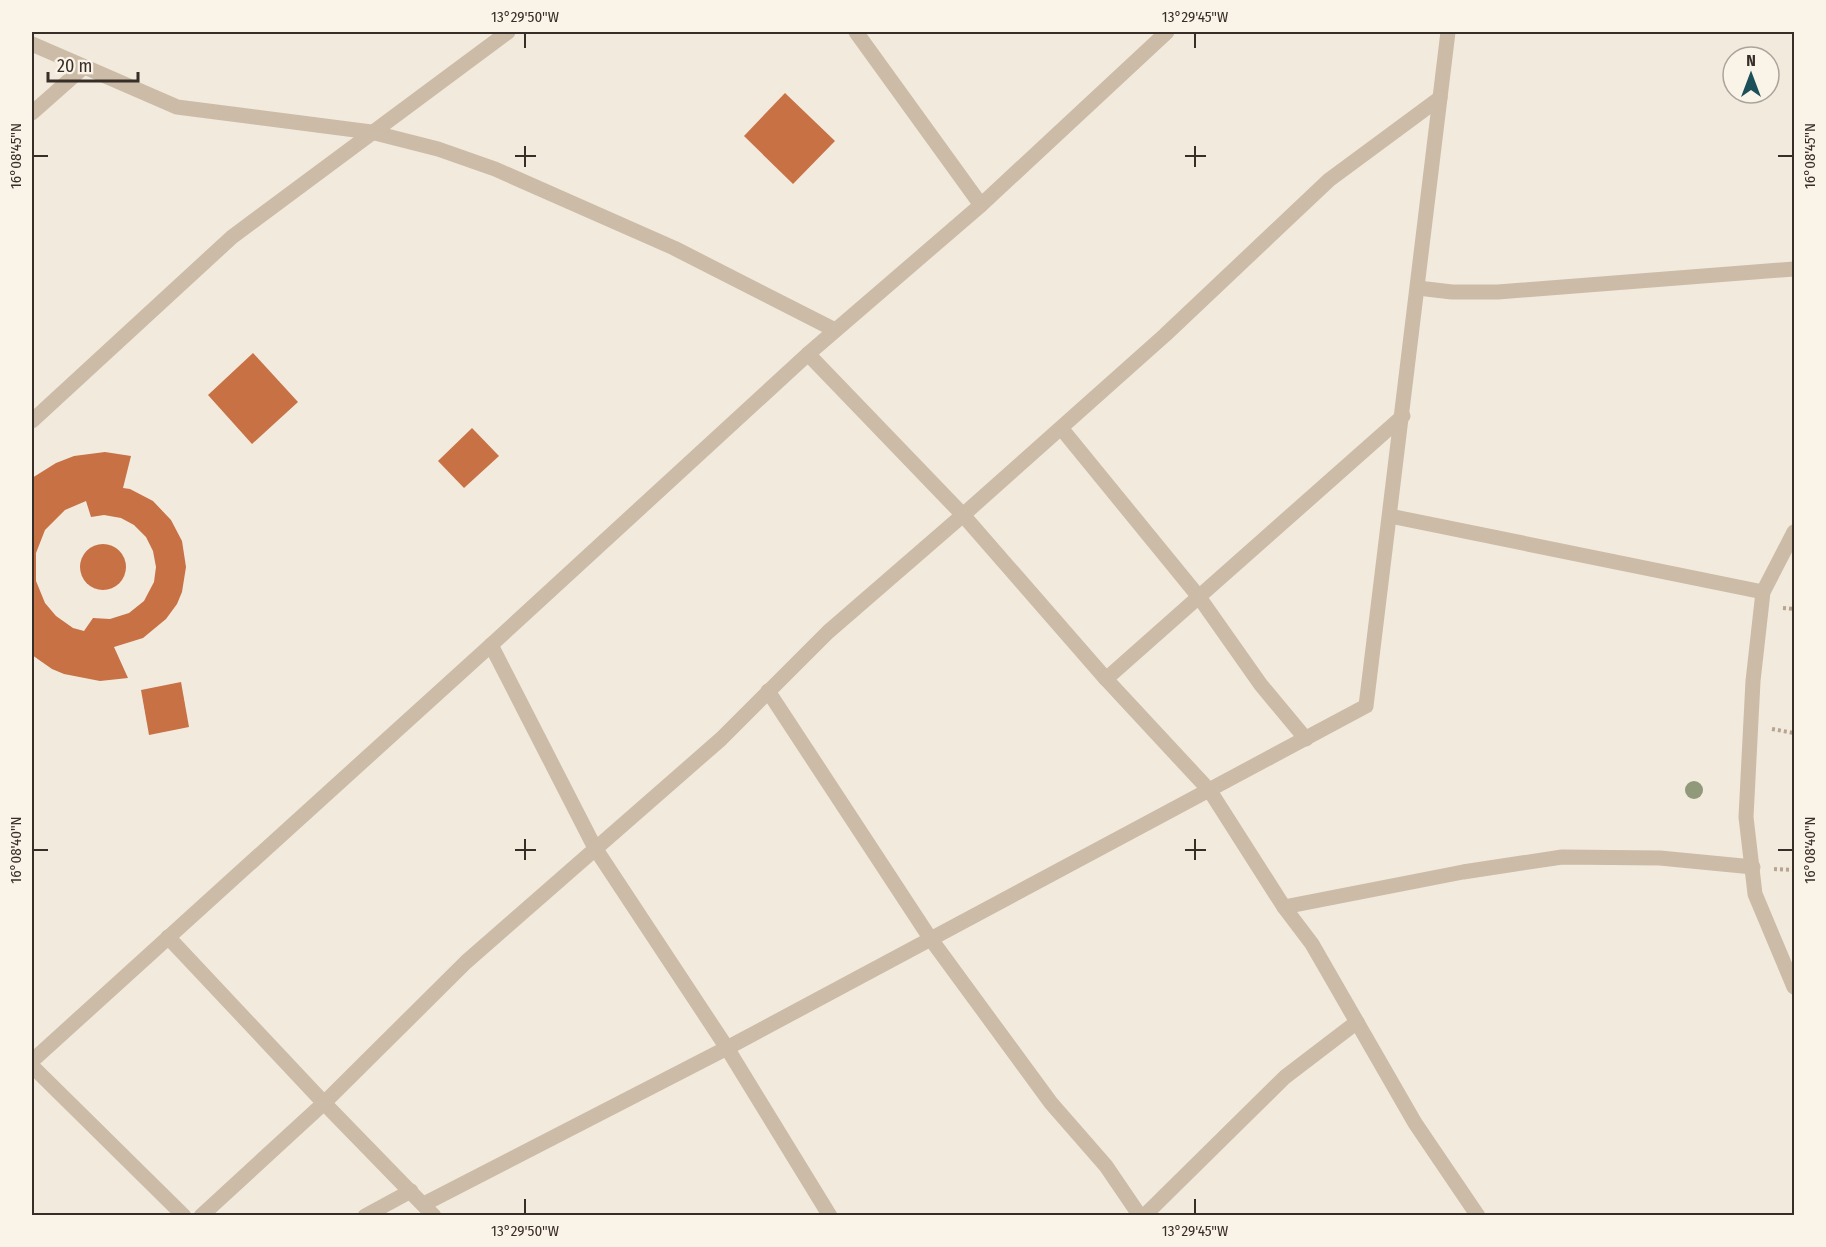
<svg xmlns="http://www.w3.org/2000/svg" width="1826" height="1247" viewBox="0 0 1826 1247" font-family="'Fira Sans Condensed',sans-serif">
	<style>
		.building { fill: #c77145; fill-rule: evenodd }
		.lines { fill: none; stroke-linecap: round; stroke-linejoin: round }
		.path { stroke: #b6a592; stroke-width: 4; stroke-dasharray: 3 3; stroke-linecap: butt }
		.minor { stroke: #cbbba7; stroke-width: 15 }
		.tree { fill: #91997b }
		.ticks { fill: none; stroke: #372e28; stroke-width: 2 }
		.neatline { fill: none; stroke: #372e28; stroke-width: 2 }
		.ticks-label { font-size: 15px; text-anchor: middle; fill: #372e28 }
	</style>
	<rect width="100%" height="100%" fill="#f2eadc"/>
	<!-- building -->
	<g class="building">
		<polygon points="785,93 835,141 793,184 744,136"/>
		<polygon points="253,353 298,402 252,444 208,395"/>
		<polygon points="472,428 499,456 464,488 438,461"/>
		<path d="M 105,452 L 131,456 L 123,488 L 130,489 L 153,501 L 171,520 L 182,541 L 186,567 L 182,592 L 177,604 L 166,619 L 143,638 L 114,647 L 128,678 L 100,681 L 64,674 L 52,669 L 32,655 L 32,478 L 56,463 L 74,456 ZM 86,501 L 91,517 L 104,515 L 121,518 L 134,525 L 146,537 L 153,551 L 156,567 L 154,582 L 144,601 L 129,613 L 110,619 L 93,618 L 84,631 L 73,628 L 56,616 L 45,603 L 36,581 L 36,553 L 45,530 L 65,510 Z"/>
		<circle cx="103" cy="567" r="23"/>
		<polygon points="181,682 189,727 149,735 141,690"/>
	</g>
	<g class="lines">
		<!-- path -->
		<g class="path">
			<polyline points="1783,608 1794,609"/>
			<polyline points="1772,729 1794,733"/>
			<polyline points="1774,869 1794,870"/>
		</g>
		<!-- minor -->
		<g class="minor">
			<polyline points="856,32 981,205"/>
			<polyline points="32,44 177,107 371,132 438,149 495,169 674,248 835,330"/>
			<polyline points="32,113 84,67"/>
			<polyline points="1418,288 1452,292 1498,292 1794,269"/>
			<polyline points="808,354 963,515 1106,679 1210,791 1284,907 1312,944 1415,1123 1478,1216"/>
			<polyline points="32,421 232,237 508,32"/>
			<polyline points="1061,428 1199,597 1261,685 1306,739"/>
			<polyline points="1390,516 1763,592"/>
			<polyline points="1794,532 1763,592 1753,681 1746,817 1755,894 1794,987"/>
			<polyline points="491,645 595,848 727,1048 830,1216"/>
			<polyline points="1106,679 1403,416"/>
			<polyline points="768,691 930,938 1051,1103 1106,1166 1140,1216"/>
			<polyline points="1284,907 1463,872 1562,857 1660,858 1753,867"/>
			<polyline points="168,937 324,1103 434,1216"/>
			<polyline points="32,1061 491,645 808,354 981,205 1167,32"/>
			<polyline points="32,1066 184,1216"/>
			<polyline points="424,1204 727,1048 1366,706 1448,32"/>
			<polyline points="201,1216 324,1103 466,962 721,739 828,632 963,515 1165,335 1329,180 1440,98"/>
			<polyline points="365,1216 411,1191"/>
			<polyline points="1144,1216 1285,1077 1357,1022"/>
		</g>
	</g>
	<!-- trees -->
	<circle class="tree" cx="1694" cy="790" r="9"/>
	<!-- ticks -->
	<path class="ticks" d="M 525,33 L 525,48M 1195,33 L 1195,48M 525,146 L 525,167M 1195,146 L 1195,167M 33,156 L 48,156M 515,156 L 536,156M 1185,156 L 1206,156M 1778,156 L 1793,156M 525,839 L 525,860M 1195,839 L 1195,860M 33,850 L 48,850M 515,850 L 536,850M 1185,850 L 1206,850M 1778,850 L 1793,850M 525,1199 L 525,1214M 1195,1199 L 1195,1214"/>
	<!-- border -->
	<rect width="1826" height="1247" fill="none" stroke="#faf3e8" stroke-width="66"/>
	<!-- north arrow -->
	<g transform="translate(1751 75)"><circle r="28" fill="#faf3e8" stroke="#aca49b" stroke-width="1.5"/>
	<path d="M0-4.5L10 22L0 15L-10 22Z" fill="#1d4f59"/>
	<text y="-9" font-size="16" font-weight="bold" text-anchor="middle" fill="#372e28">N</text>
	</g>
	<!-- scale -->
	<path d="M48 72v9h90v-9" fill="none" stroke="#372e28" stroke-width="3"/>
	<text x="57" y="72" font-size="18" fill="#372e28" stroke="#faf3e8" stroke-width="4.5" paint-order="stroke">20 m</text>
	<rect x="33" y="33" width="1760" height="1181" class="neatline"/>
	<g class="ticks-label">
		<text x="525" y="22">13°29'50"W</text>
		<text x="1195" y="22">13°29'45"W</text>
		<text transform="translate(16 156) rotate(-90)" y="5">16°08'45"N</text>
		<text transform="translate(1810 156) rotate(-90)" y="5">16°08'45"N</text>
		<text transform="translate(16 850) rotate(-90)" y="5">16°08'40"N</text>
		<text transform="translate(1810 850) rotate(-90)" y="5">16°08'40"N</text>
		<text x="525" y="1236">13°29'50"W</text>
		<text x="1195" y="1236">13°29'45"W</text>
	</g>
</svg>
